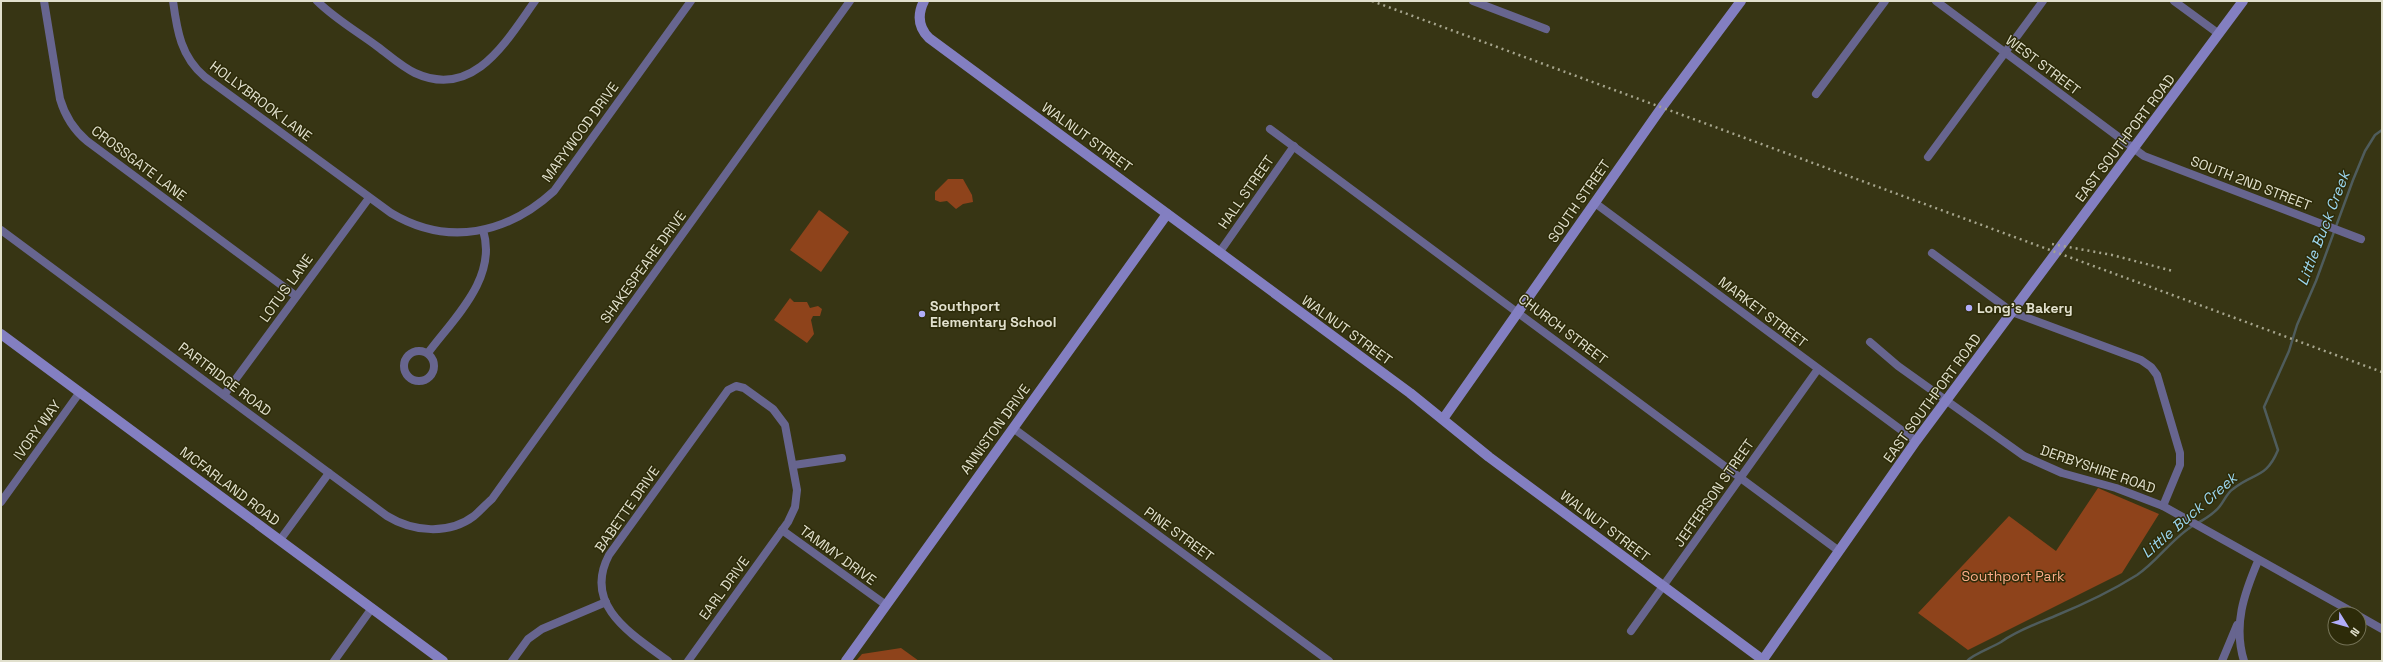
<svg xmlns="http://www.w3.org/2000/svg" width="2383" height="662" viewBox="0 0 2383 662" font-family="'Space Grotesk',sans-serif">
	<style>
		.green { fill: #8e431b }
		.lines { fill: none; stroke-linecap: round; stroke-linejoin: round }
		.stream { stroke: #4f5c5c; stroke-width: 2.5 }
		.street { stroke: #67658f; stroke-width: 8 }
		.secondary { stroke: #837fc1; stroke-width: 10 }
		.rail { stroke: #a6a58d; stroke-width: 2.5; stroke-dasharray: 2 4; stroke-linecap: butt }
		.poi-dot { fill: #b1adfa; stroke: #2d2b09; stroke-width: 1.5 }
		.labels { text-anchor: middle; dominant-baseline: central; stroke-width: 3; stroke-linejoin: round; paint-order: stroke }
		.street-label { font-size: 14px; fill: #e1e0cd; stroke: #2d2b09 }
		.poi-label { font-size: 14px; font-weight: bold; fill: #e1e0cd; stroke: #2d2b09; text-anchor: start }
		.park-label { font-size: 14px; fill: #fcad89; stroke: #2d2b09 }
		.water-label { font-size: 15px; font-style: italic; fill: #9bd6ef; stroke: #2d2b09 }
	</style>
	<rect width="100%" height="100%" fill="#373514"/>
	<!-- green -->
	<g class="green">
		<polygon points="948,179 963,179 972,195 973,202 963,204 956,209 947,201 940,202 935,200 935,192"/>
		<polygon points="819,210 849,232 821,272 790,250"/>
		<polygon points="790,298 794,302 807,302 810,308 818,306 822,309 820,316 813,316 811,320 814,334 807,343 774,320"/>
		<polygon points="2098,488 2159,514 2122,573 1968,650 1918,613 2009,516 2056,551"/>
		<polygon points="901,648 919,661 856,661 862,654"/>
	</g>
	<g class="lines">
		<!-- stream -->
		<g class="stream">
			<path d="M 2198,523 C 2206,518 2214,514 2220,506 C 2224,501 2227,493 2233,489 C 2254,472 2266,479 2278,450 L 2264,407 L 2289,351 L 2297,325 L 2316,281 L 2353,180 L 2365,151 L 2375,135 L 2382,130"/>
			<path d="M 1967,661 C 1973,654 1991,648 2001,642 C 2018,630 2036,624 2055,616 C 2082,605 2113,590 2137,575 C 2158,561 2172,538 2194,525"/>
		</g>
		<!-- street -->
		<g class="street">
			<path d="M 44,1 L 60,99 C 65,116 74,130 87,141 L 296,296"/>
			<path d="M 173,1 C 177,31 181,57 205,77 L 391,213 C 448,247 507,234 554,191 L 691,1"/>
			<path d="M 317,1 C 335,19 358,32 378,47 C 390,56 402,67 415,73 C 474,100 507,40 535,1"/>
			<polyline points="1473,1 1546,29"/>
			<polyline points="1936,1 2144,156 2361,239"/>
			<polyline points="2174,1 2219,34"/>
			<polyline points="1816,94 1885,1"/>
			<polyline points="1270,129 1839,551"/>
			<polyline points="1928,157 2043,1"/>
			<polyline points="1595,203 1916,441"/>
			<path d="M 1,230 L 387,516 C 413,532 449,535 474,516 C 481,510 486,504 492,499 L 850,1"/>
			<polyline points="1219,253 1294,146"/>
			<polyline points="1932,253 2012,312 2141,360 2151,367 2157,375 2180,453 2180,465 2163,506"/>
			<polyline points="1870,342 1898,366 2024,456 2062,473 2116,488 2163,506 2356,614"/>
			<circle cx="419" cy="366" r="15"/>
			<path d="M 428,353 C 454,318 498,278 483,230"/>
			<polyline points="224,395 369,198"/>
			<polyline points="1013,428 1329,661"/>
			<polyline points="794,465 842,458"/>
			<polyline points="1,502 80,392"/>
			<polyline points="782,530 886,605"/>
			<polyline points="280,540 329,473"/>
			<polyline points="2359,616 2382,629"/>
			<polyline points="1631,631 1818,369"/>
			<polyline points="334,661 372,608"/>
			<polyline points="512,661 528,639 542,629 606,602"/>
			<path d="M 668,661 C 633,635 582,606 609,555 L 728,390 L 736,386 L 744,388 L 773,409 L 785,425 L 797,490 L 795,507 L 788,522 L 688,661"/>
			<polyline points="2222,661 2237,625"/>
			<path d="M 2244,661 C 2233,625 2244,594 2258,561"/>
		</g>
		<!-- secondary -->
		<g class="secondary">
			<path d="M 924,1 C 917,15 918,27 929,38 L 1410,393 L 1489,457 L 1763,660"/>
			<polyline points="1,334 443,661"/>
			<polyline points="1443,419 1662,107 1741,1"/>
			<polyline points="846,661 1167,214"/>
			<polyline points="1762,661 1916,441 2243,1"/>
		</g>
		<!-- rail -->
		<g class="rail">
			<polyline points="1372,1 2382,372"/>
			<polyline points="2052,244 2112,255 2173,271"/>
		</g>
	</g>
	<!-- markers -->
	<g class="poi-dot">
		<circle cx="1969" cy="308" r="4"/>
		<circle cx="922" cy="314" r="4"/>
	</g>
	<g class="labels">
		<!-- street labels -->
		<g class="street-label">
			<text transform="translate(2043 65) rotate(37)">WEST STREET</text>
			<text transform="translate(261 101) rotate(37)">HOLLYBROOK LANE</text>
			<text transform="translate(580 132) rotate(-54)">MARYWOOD DRIVE</text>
			<text transform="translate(1087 137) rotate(36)">WALNUT STREET</text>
			<text transform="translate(2125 138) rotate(-53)">EAST SOUTHPORT ROAD</text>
			<text transform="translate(139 163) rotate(37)">CROSSGATE LANE</text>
			<text transform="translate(2251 183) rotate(21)">SOUTH 2ND STREET</text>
			<text transform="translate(1246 192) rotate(-55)">HALL STREET</text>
			<text transform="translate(1579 201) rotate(-55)">SOUTH STREET</text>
			<text transform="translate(643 267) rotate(-54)">SHAKESPEARE DRIVE</text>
			<text transform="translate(286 288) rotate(-54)">LOTUS LANE</text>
			<text transform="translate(1763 312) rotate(37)">MARKET STREET</text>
			<text transform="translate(1563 329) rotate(37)">CHURCH STREET</text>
			<text transform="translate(1347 330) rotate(36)">WALNUT STREET</text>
			<text transform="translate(225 379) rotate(37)">PARTRIDGE ROAD</text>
			<text transform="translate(1932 398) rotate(-54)">EAST SOUTHPORT ROAD</text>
			<text transform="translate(995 429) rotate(-54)">ANNISTON DRIVE</text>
			<text transform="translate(37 430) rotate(-54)">IVORY WAY</text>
			<text transform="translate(2098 469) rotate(19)">DERBYSHIRE ROAD</text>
			<text transform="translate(230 486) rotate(37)">MCFARLAND ROAD</text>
			<text transform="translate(1714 493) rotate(-55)">JEFFERSON STREET</text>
			<text transform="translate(627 509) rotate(-55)">BABETTE DRIVE</text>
			<text transform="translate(1605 526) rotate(37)">WALNUT STREET</text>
			<text transform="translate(1179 534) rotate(36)">PINE STREET</text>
			<text transform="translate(838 555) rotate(36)">TAMMY DRIVE</text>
			<text transform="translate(724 588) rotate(-54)">EARL DRIVE</text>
		</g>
		<!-- poi labels -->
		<g class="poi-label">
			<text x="930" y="306">Southport<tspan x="930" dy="16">Elementary School</tspan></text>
			<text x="1977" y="308">Long's Bakery</text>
		</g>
		<!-- park labels -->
		<g class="park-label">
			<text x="2013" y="576">Southport Park</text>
		</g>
		<!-- water labels -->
		<g class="water-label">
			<text transform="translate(2323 228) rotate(-69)">Little Buck Creek</text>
			<text transform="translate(2189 515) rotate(-41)">Little Buck Creek</text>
		</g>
	</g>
	<!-- border -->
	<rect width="2383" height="662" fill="none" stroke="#e1e0cd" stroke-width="4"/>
	<!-- north arrow -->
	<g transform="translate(2347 626) rotate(127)"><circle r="19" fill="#2d2b09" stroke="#757357"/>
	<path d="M0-3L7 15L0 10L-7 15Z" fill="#b1adfa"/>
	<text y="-6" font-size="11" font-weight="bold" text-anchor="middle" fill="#e1e0cd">N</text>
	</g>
</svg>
